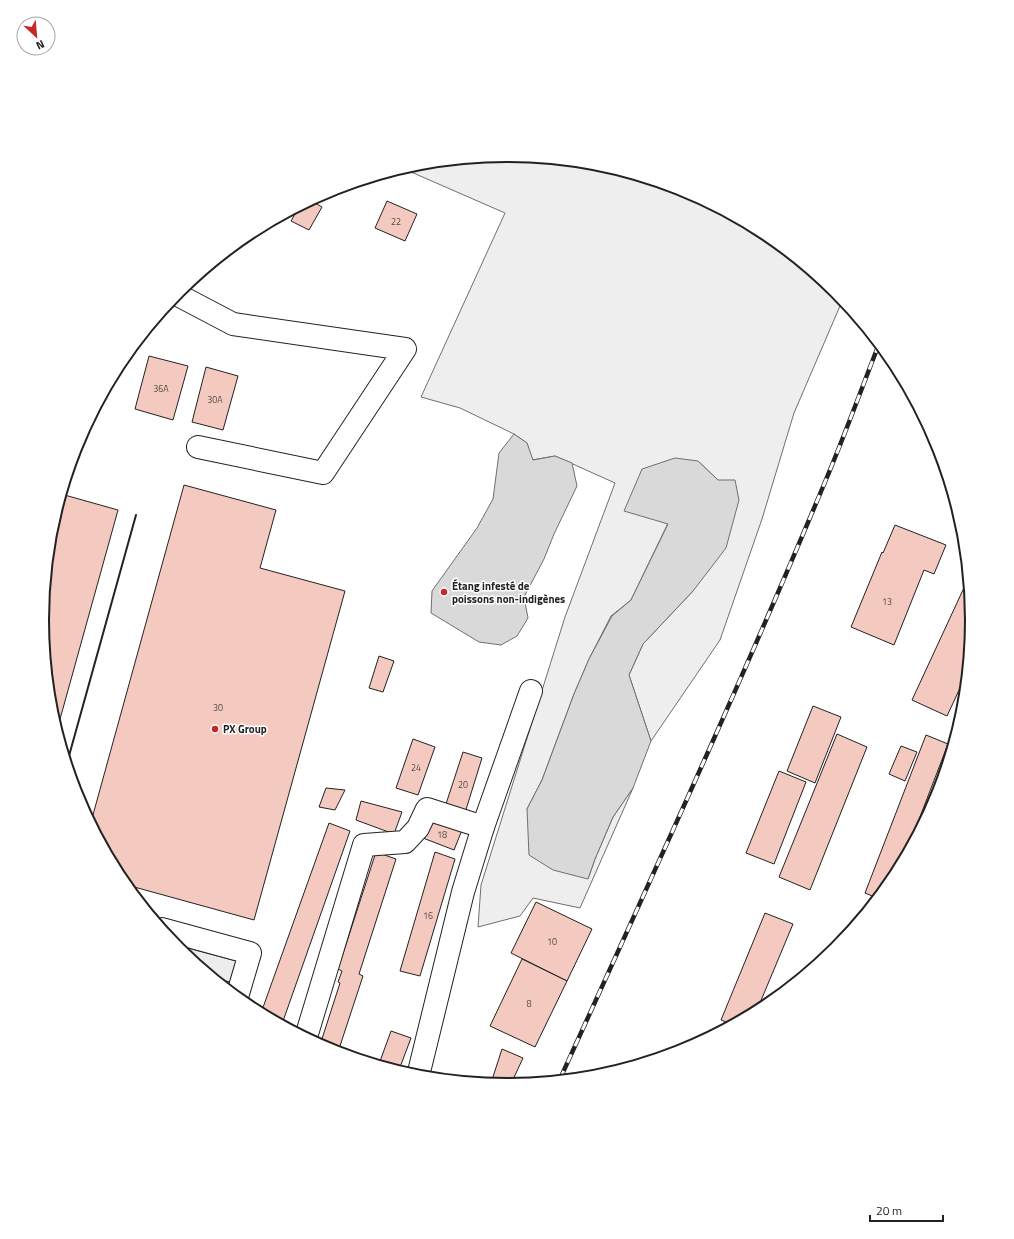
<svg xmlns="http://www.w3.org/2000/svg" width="1014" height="1239" viewBox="0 0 1014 1239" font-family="'Titillium Web',sans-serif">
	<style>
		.green { fill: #eee; stroke: #6f6f6f }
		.parking { fill: #ededed; stroke: #6f6f6f }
		.water { fill: #d9d9d9; stroke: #6f6f6f }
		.building { fill: #f3c9c0; stroke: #222 }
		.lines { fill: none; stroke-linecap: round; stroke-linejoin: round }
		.minor-casing { stroke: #222; stroke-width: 24 }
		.minor { stroke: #fff; stroke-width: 22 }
		.rail-casing { stroke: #222; stroke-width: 4.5 }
		.rail { stroke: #fff; stroke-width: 3; stroke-dasharray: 9; stroke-linecap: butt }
		.wall { stroke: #222; stroke-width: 2 }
		.poi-dot { fill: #c62828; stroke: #fff; stroke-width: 1.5 }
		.labels { text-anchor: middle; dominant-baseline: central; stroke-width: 3; stroke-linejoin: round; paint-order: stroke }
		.number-label { font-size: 9px; fill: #564c4a }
		.poi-label { font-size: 11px; font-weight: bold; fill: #222; stroke: #fff; text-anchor: start }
		.rim { fill: none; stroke: #222; stroke-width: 2 }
	</style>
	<rect width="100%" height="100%" fill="#fff"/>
	<!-- green -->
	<polygon class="green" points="507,155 598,163 685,190 766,233 836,291 843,299 794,413 762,519 720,640 651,741 629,675 643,644 693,591 718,480 698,461 631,600 611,616 589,659 574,694 542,780 527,809 588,879 595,859 613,817 633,788 580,908 533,898 520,916 478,927 481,885 565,617 615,483 555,456 532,460 527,443 514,434 460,408 421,397 505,213 402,168 417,163"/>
	<!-- parking -->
	<polygon class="parking" points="176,945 240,962 236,984 216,979"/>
	<!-- water -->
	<g class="water">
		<polygon points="514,434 527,443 533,460 555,456 572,463 577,486 554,534 544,559 524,597 528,618 517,636 501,645 479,642 431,613 432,591 477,528 493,499 499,453"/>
		<polygon points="675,458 698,461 718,480 735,480 739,500 726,548 693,591 643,644 629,675 651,741 633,788 613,817 595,859 588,879 553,870 529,855 527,809 542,780 574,694 589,659 612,616 631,600 668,524 624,511 642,469"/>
	</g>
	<!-- building -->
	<g class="building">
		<polygon points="310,200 322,207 309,230 291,221 300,205"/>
		<polygon points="387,201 417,214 405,241 375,228"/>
		<polygon points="149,356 188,366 173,420 135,409"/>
		<polygon points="206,367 238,376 223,430 192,422"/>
		<polygon points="184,485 276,510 260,568 345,591 254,920 127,885 120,878 91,822"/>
		<polygon points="61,494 118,510 57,730 51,710 42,619 51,529"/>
		<polygon points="895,525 946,545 934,574 924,570 894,645 851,627 882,552 883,553"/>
		<polygon points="968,579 972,620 967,673 947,716 912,700"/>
		<polygon points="379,656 394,661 383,692 369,688"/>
		<polygon points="813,706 841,717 815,783 787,771"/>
		<polygon points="837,734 867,747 810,890 779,877"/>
		<polygon points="926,735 948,744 905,856 894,878 877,898 865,893"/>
		<polygon points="413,739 435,747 418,795 396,788"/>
		<polygon points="901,746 917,752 905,781 889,774"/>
		<polygon points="463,752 482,758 464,816 444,810"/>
		<polygon points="779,771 806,782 774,864 746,853"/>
		<polygon points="326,788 345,790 335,810 319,807"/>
		<polygon points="361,801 402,812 394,834 356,820"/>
		<polygon points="431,818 462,830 454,850 423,838"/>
		<polygon points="329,823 350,831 282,1024 261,1013"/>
		<polygon points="376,852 396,859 359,974 363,976 338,1052 329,1049 320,1045 340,983 338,982 342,971 338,969"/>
		<polygon points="435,852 455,859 420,976 400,971"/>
		<polygon points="536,902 592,929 567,981 511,953"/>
		<polygon points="765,913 793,924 757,1010 731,1024 721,1020"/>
		<polygon points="522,959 567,981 535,1047 490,1026"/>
		<polygon points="216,978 236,984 233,993 216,979"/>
		<polygon points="391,1031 411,1038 399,1070 379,1064"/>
		<polygon points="502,1049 523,1058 511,1084 491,1083"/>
	</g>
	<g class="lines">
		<!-- minor casing -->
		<g class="minor-casing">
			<g id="minor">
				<polyline points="176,294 233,324 405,349 323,473 198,447"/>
				<polyline points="162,929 250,953 237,997"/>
				<polyline points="306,1037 364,845 405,842 418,828 427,809 483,827"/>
				<polyline points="418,1076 463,892 483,827 531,691"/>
			</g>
		</g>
		<!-- minor -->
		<use href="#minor" class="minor"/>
		<!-- rail casing -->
		<g class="rail-casing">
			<path id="rail" d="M 560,1079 C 650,881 741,683 825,482 C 844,437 861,390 879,344"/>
		</g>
		<!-- rail -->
		<use href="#rail" class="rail"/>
		<!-- wall -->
		<polyline class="wall" points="67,763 136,515"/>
	</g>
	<!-- markers -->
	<g class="poi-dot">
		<circle cx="444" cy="592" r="4"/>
		<circle cx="215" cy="729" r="4"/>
	</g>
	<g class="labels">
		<!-- number labels -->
		<g class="number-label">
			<text x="396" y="221">22</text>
			<text x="161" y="388">36A</text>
			<text x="215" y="399">30A</text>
			<text x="887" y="601">13</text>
			<text x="218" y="707">30</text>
			<text x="416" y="767">24</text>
			<text x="463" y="784">20</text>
			<text x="442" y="834">18</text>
			<text x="428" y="915">16</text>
			<text x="552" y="941">10</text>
			<text x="529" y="1003">8</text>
		</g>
		<!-- poi labels -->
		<g class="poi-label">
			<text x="452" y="586">Étang infesté de<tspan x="452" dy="13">poissons non-indigènes</tspan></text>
			<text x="223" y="729">PX Group</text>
		</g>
	</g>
	<!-- crop -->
	<path d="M0 0H1014V1239H0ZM49 620a458 458 0 1 1 916 0a458 458 0 1 1-916 0Z" fill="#fff" fill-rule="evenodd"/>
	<path class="rim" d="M49 620a458 458 0 1 1 916 0a458 458 0 1 1-916 0Z"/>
	<!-- north arrow -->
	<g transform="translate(36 36) rotate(154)"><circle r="19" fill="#ffffff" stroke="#a7a7a7"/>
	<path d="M0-3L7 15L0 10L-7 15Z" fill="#c62828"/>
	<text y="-6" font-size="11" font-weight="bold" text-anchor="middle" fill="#222222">N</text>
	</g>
	<!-- scale -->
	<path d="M870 1215v6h73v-6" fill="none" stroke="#222222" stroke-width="2"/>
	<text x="876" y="1215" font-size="12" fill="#222222" stroke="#ffffff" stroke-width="3" paint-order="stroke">20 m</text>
</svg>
